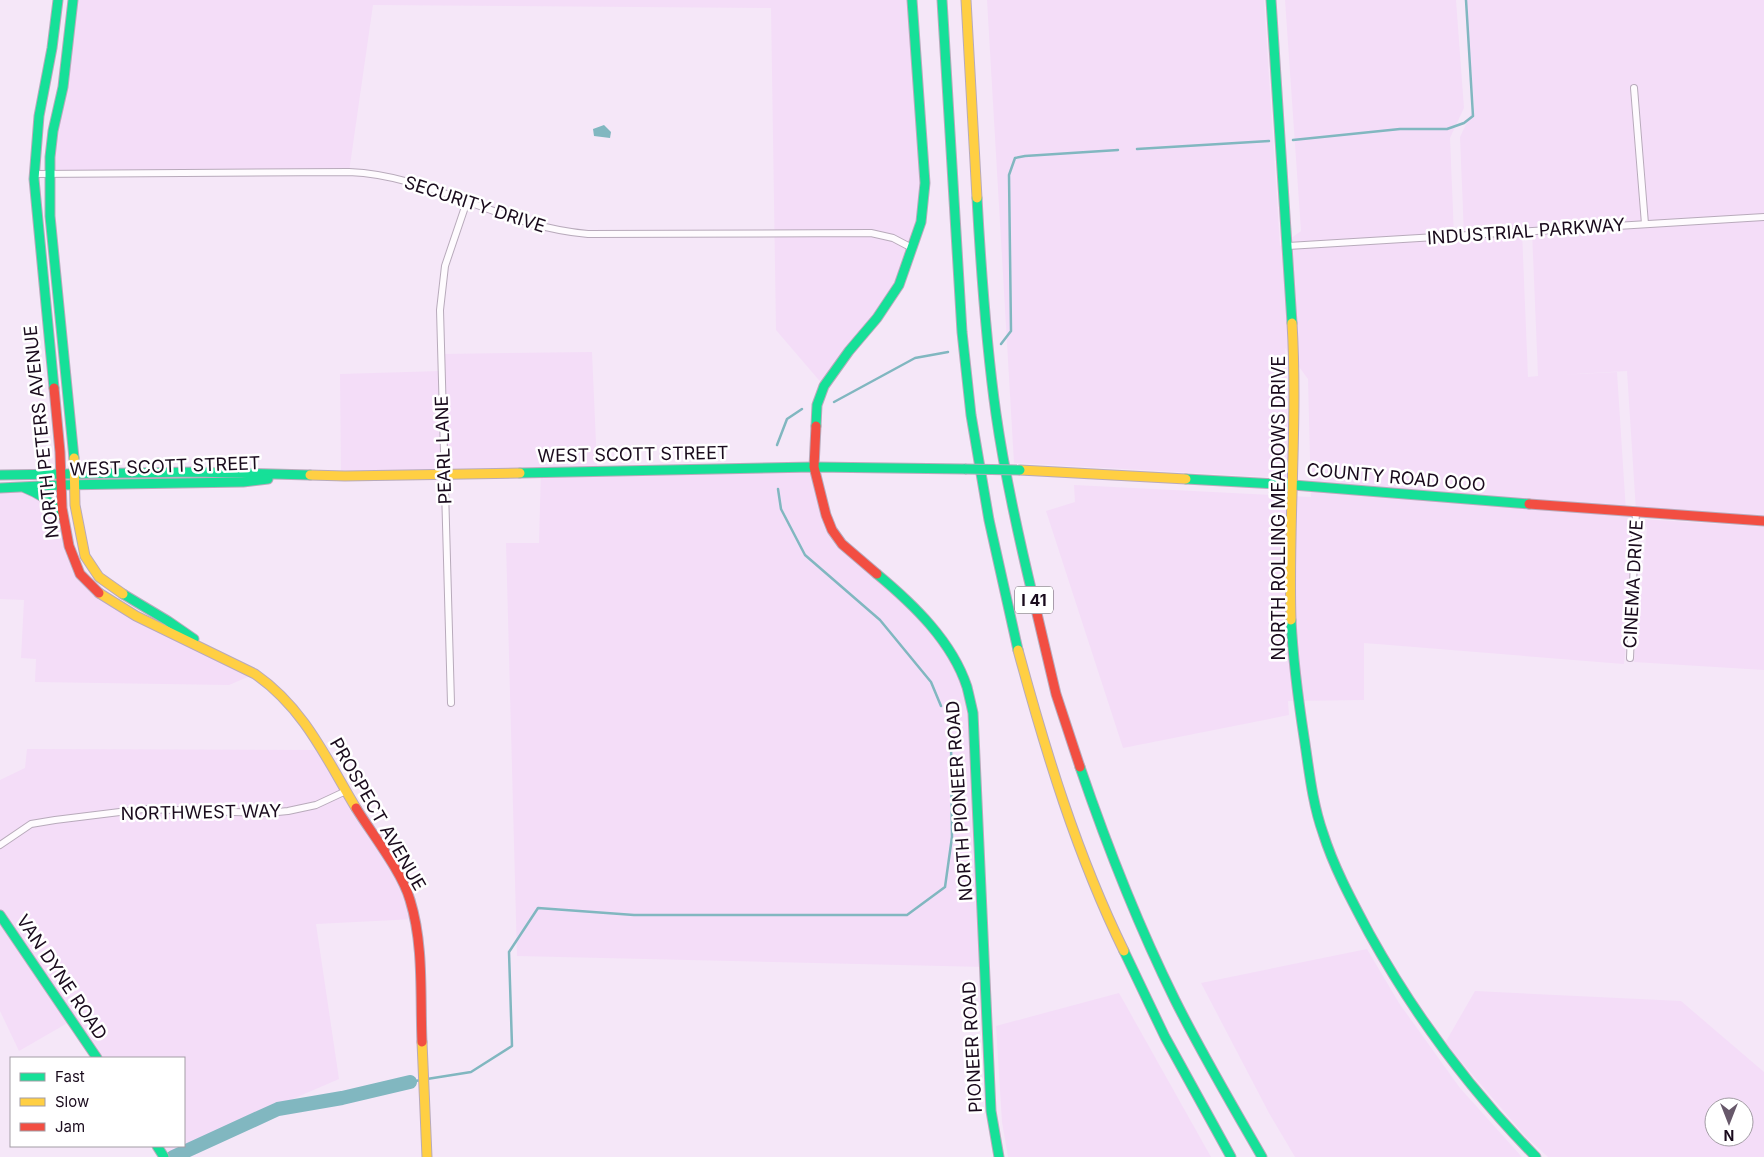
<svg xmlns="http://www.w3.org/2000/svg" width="1764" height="1157" viewBox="0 0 1764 1157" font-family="Inter,sans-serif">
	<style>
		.built { fill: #f4ddf8; fill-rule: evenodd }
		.water { fill: #81b7c0 }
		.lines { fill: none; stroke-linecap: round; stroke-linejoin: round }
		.stream { stroke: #81b7c0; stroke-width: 2.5 }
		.river { stroke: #81b7c0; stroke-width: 14 }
		.street-casing { stroke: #b8aabb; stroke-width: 8 }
		.fast-casing { stroke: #b8aabb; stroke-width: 11 }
		.slow-casing { stroke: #b8aabb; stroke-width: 11 }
		.jam-casing { stroke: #b8aabb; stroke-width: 11 }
		.street { stroke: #fefbfe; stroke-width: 6 }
		.fast { stroke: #16e098; stroke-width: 9 }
		.slow { stroke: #ffcf43; stroke-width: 9 }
		.jam { stroke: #f24e42; stroke-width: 9 }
		.fast-bridge-casing { stroke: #b8aabb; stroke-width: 11; stroke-linecap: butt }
		.fast-bridge { stroke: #16e098; stroke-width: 9 }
		.labels { text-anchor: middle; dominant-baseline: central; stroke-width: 5; stroke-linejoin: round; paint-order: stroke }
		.shield { fill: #fff; stroke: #5f5461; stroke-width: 1 }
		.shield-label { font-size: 16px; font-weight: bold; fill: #1a0b1d }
		.street-label { font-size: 18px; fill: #1a0b1d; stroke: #fff }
	</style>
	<rect width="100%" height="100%" fill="#f5e7f8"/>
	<!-- built -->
	<g class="built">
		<polygon points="77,0 912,0 925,194 904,272 824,386 776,330 771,8 373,5 349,172 49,174 73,3 77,3"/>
		<path d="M 987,0 L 1264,0 L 1280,246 L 1301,231 L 1285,0 L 1456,0 L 1464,108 L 1450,138 L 1454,236 L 1464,235 L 1460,137 L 1474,107 L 1466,0 L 1764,0 L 1764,521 L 1636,511 L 1627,371 L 1559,375 L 1617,372 L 1626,512 L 1637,529 L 1624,664 L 1364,643 L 1364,700 L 1288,701 L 1289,715 L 1123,748 L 1046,511 L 1075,502 L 1074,485 L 1311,497 L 1308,379 L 1285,348 L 1288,418 L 1287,478 L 1014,463 ZM 1532,231 L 1538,376 L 1528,377 L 1522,232 Z"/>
		<polygon points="592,352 597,466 618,471 814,467 832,530 935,631 971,702 985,967 517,956 506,543 539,543 541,468 341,475 340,374 441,371 441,354"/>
		<polygon points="23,487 59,512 80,574 101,595 255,674 229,685 35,682 36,659 21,658 24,600 0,599 0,488"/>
		<polygon points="1641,519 1764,527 1764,670 1634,662 1647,528"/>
		<polygon points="27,749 321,750 387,857 415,919 316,924 339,1079 163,1155 157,1146 184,1146 184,1058 97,1058 71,1021 19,1051 0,1011 0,780 25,768"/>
		<polygon points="1367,949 1399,1003 1460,1088 1522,1157 1295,1157 1269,1113 1201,983"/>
		<path d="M 1475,991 L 1681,1001 L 1764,1072 L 1764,1157 L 1548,1157 L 1526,1137 L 1445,1043 ZM 1714,1107 L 1744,1107 L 1744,1137 L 1714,1137 Z"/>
		<polygon points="1119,993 1211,1157 1008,1157 1002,1122 996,1026"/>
	</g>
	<!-- water -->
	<polygon class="water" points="604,125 611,132 610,138 594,136 593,129"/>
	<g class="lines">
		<!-- stream -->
		<g class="stream">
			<polyline points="1293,140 1400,129 1447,129 1464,123 1473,116 1466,0"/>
			<polyline points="1137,149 1269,141"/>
			<polyline points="1001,344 1011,331 1009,175 1015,158 1025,156 1118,150"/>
			<polyline points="834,402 915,358 948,352"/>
			<polyline points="777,445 787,419 802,409"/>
			<polyline points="778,489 781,509 805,555 880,620 931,682 941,706"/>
			<polyline points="427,1079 471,1072 512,1046 509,952 538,908 634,915 907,915 945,887 952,837 951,739 948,731"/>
			<polyline points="410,1082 421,1080"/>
		</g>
		<!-- river -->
		<polyline class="river" points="173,1157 278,1109 342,1098 410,1082"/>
		<!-- street casing -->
		<g class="street-casing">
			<g id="street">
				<polyline points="1634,88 1645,224"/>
				<path d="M 35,174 L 349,172 C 432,175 505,228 588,234 L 871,233 L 893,238 L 912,248"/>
				<polyline points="1288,246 1764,217"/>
				<polyline points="1630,658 1636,511"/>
				<polyline points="451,703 440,310 445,266 467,201"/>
				<polyline points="0,845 31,824 55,820 144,809 267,813 288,811 316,805 346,791"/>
			</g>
		</g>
		<!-- fast casing -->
		<g class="fast-casing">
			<g id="fast">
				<polyline points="73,0 63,87 53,131 50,157 50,216 74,458"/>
				<polyline points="942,0 962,332 971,415 989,520 1018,650"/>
				<polyline points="1271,0 1292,323"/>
				<path d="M 977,198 C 981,270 986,343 996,414 C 1005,477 1019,539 1034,601"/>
				<polyline points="54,388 34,179 39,116 52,48 58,0"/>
				<polyline points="816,426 817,405 824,386 849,351 877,318 899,285 921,222 925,183 912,0"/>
				<polyline points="520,473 814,467 965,469"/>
				<polyline points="0,475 195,472 310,475"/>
				<polyline points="1186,479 1293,485 1529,504"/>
				<polyline points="0,488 61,485 243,482 268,479"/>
				<path d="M 25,488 C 40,494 53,502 62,516"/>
				<path d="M 877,574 C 913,604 952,641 967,687 C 969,695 971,704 973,713 L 991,1111 L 999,1157"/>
				<polyline points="123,594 168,621 194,639"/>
				<path d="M 1291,620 C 1293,659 1298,698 1304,737 C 1309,769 1312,802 1323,833 C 1334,868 1352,901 1369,933 C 1415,1016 1470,1090 1536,1157"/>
				<path d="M 1080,767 C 1107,846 1138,925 1175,1000 C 1202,1054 1232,1105 1262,1157"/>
				<polyline points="0,915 97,1058"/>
				<polyline points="1124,951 1165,1037 1231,1157"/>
				<polyline points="157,1146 164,1157"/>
			</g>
		</g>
		<!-- slow casing -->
		<g class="slow-casing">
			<g id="slow">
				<polyline points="966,0 977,198"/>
				<polyline points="74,458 75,505 85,556 99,577 123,594"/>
				<polyline points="1020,470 1186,479"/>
				<polyline points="310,475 345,476 520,473"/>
				<path d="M 99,593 L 136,616 L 255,674 C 304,708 326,758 356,808"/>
				<path d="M 1291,620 C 1288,521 1298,422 1292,323"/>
				<path d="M 1018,650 C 1046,753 1077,855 1124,951"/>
				<polyline points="422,1042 427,1157"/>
			</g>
		</g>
		<!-- jam casing -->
		<g class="jam-casing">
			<g id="jam">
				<polyline points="54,388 60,452 62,508 69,546 80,574 99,593"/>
				<polyline points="816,426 814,467 826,515 832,530 842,544 877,574"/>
				<polyline points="1529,504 1764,521"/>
				<polyline points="1034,601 1056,694 1080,767"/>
				<path d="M 356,808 C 372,834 402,872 410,900 C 424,945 420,995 422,1042"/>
			</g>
		</g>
		<!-- street -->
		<use href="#street" class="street"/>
		<!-- fast -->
		<use href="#fast" class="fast"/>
		<!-- slow -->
		<use href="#slow" class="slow"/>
		<!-- jam -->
		<use href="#jam" class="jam"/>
		<!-- fast-bridge casing -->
		<g class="fast-bridge-casing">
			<polyline id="fast-bridge" points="965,469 1020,470"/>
		</g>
		<!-- fast-bridge -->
		<use href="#fast-bridge" class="fast-bridge"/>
	</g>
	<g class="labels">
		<!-- shield labels -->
		<rect class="shield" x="1015" y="586.5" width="38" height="27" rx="4"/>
		<g class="shield-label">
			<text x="1034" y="600">I 41</text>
		</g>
		<!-- street labels -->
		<g class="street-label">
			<text transform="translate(475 204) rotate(18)">SECURITY DRIVE</text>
			<text transform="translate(1526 231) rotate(-4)">INDUSTRIAL PARKWAY</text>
			<text transform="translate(41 432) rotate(-96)">NORTH PETERS AVENUE</text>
			<text transform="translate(443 450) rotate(-92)">PEARL LANE</text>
			<text transform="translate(633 454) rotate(-1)">WEST SCOTT STREET</text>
			<text transform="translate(165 466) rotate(-2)">WEST SCOTT STREET</text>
			<text transform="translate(1396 477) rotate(5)">COUNTY ROAD OOO</text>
			<text transform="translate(1278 508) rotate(-90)">NORTH ROLLING MEADOWS DRIVE</text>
			<text transform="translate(1633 584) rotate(-87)">CINEMA DRIVE</text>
			<text transform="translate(959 801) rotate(-94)">NORTH PIONEER ROAD</text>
			<text transform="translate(201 812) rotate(-1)">NORTHWEST WAY</text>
			<text transform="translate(378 814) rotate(60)">PROSPECT AVENUE</text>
			<text transform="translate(62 977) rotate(56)">VAN DYNE ROAD</text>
			<text transform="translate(972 1047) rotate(-93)">PIONEER ROAD</text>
		</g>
	</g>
	<!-- legend -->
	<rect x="10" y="1057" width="175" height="90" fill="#ffffff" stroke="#a39da5"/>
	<rect x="20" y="1073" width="25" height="8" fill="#16e098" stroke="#a39da5"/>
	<text x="55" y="1082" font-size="15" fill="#1a0b1d">Fast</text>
	<rect x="20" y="1098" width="25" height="8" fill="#ffcf43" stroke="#a39da5"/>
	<text x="55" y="1107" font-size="15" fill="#1a0b1d">Slow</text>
	<rect x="20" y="1123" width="25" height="8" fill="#f24e42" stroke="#a39da5"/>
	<text x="55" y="1132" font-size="15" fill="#1a0b1d">Jam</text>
	<!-- north arrow -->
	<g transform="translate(1729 1122) rotate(180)"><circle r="24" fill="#ffffff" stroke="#a39da5"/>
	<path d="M0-4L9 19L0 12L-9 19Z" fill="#67586a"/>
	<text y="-8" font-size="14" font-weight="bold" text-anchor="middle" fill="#1a0b1d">N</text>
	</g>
</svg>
